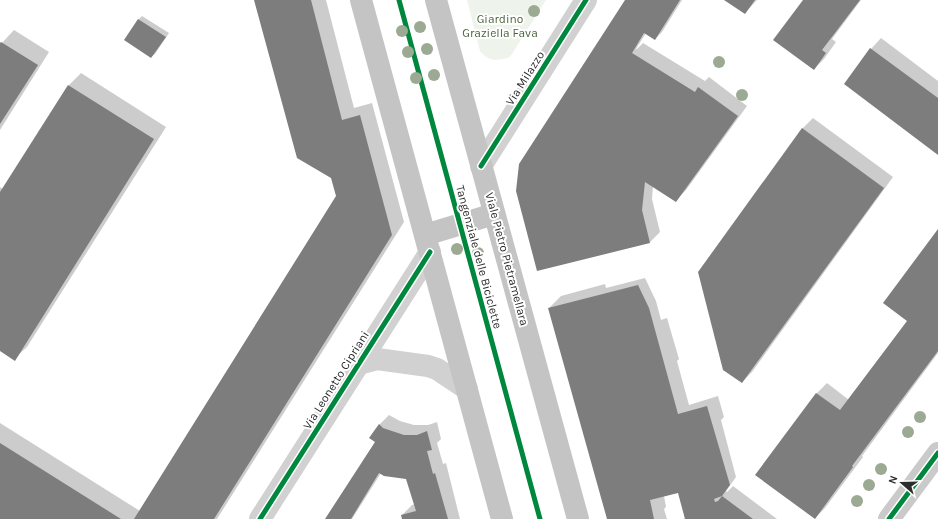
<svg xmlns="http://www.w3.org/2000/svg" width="938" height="519" viewBox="0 0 938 519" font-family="Karla,sans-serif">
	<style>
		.green { fill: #eef3eb }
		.shadow { fill: #0003 }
		.building { fill: #7d7d7d }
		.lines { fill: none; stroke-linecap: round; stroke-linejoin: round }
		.street { stroke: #d1d1d1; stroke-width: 22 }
		.secondary { stroke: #cacaca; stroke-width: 22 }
		.primary { stroke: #c4c4c4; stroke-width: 22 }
		.cycleway-casing { stroke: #fff; stroke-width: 8 }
		.cycleway { stroke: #00873e; stroke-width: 5 }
		.tree { fill: #9caa94 }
		.labels { text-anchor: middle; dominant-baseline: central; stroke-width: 4; stroke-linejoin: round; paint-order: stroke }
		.park-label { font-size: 12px; fill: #4b653c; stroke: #fff }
		.street-label { font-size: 12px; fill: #2c2c2c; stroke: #fff }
	</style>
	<rect width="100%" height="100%" fill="#fff"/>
	<!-- green -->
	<path class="green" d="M 467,0 L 546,0 L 510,57 C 497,61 489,62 480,51 Z"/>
	<!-- shadow -->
	<g class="shadow">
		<polygon points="255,0 326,0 354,108 372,103 404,222 217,519 0,519 0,423 140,511 337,196 332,177"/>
		<polygon points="626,0 682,0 662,32 655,39 646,33 636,49 637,49 643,43 705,81 709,77 747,106 686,190 676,200 653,186 652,199 660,232 650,242 537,270"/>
		<polygon points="726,0 757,0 745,13"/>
		<polygon points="804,0 861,0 832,39 836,42 824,59 814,69"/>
		<polygon points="142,16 169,33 155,54 151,57 139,19"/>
		<polygon points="14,30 49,52 0,130 0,45"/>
		<polygon points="881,38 938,81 938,154 845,84 871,49"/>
		<polygon points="81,73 166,127 27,347 14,359 0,350 0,187 3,189 69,85"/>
		<polygon points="813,118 893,177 752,372 742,382 699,272 803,128"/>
		<polygon points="938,231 938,353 862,456 863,457 825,508 815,518 757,475 817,393 827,383 849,400 908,321"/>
		<polygon points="645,278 656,301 661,320 667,318 679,359 677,361 689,405 718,396 724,417 721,420 736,477 726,491 727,492 733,486 777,519 683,519 686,518 679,492 664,496 666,507 664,509 667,519 608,519 549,308 561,296 605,284 606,288"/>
		<polygon points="389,415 400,421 414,425 428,425 437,422 441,439 437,443 443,464 446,463 460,519 403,519 402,515 412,505 415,504 407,479 381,473 352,519 326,519 376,441 379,425"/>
	</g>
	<!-- building -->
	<g class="building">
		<polygon points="254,0 311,0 342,120 360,115 392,235 214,519 134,519 336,196 331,178 297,158"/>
		<polygon points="625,0 680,0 655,40 644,33 632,53 695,92 698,87 738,116 676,202 645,182 642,210 650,243 537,271 516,191 519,164"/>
		<polygon points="724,0 755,0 745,14"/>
		<polygon points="803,0 860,0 822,50 826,53 814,70 773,40"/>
		<polygon points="138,19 166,37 151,58 124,40"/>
		<polygon points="1,42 38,65 0,124 0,43"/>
		<polygon points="870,48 938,98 938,155 844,84"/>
		<polygon points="68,85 154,139 15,361 0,351 0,192"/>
		<polygon points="802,128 884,188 742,383 723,370 698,272"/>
		<polygon points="938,229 938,351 852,466 853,467 815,519 755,475 816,393 840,410 907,321 883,303"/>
		<polygon points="638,285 649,308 678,414 707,406 730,485 722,496 714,499 715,502 718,501 722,496 753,519 685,519 678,493 650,500 654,519 607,519 548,308"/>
		<polygon points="379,424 383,428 404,435 417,435 427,431 432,450 427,451 433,474 435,473 448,519 402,519 401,515 416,511 406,479 384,476 379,473 351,519 325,519 375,442 369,438"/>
		<polygon points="0,443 121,519 0,519"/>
	</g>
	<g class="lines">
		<!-- street -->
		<g class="street">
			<polyline points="481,166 586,0"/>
			<polyline points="358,364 377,359 428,366 437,369 467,389"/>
			<polyline points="260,519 430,252"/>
		</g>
		<!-- secondary -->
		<polyline class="secondary" points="889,519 938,453"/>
		<!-- primary -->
		<g class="primary">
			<polyline points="361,0 502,519"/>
			<polyline points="436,0 578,519"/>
			<polyline points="425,235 494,214"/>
		</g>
		<!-- cycleway casing -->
		<g class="cycleway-casing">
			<g id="cycleway">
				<polyline points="399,0 540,519"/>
				<polyline points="481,166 586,0"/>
				<polyline points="260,519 430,252"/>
				<polyline points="889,519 938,453"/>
			</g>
		</g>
		<!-- cycleway -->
		<use href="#cycleway" class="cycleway"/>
	</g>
	<!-- trees -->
	<g class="tree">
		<circle cx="534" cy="11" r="6"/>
		<circle cx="420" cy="27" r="6"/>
		<circle cx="402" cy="31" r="6"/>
		<circle cx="427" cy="49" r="6"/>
		<circle cx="408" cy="52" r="6"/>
		<circle cx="719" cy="62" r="6"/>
		<circle cx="434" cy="75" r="6"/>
		<circle cx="416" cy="78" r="6"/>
		<circle cx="742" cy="95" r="6"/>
		<circle cx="457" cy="249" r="6"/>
		<circle cx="478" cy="253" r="6"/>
		<circle cx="920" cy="417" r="6"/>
		<circle cx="908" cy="432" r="6"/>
		<circle cx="881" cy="469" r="6"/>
		<circle cx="869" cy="485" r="6"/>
		<circle cx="857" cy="501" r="6"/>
	</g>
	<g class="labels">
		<!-- park labels -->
		<g class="park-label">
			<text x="500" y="19">Giardino<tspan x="500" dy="14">Graziella Fava</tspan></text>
		</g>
		<!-- street labels -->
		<g class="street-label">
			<text transform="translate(525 78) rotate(-58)">Via Milazzo</text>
			<text transform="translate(479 257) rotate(75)">Tangenziale delle Biciclette</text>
			<text transform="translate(507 259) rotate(75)">Viale Pietro Pietramellara</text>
			<text transform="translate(336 380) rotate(-58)">Via Leonetto Cipriani</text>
		</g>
	</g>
	<!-- north arrow -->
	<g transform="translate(902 483) rotate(290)" stroke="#ffffff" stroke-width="3" paint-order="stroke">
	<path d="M0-3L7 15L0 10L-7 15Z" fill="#2c2c2c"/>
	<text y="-6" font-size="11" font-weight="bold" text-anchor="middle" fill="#2c2c2c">N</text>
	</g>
</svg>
